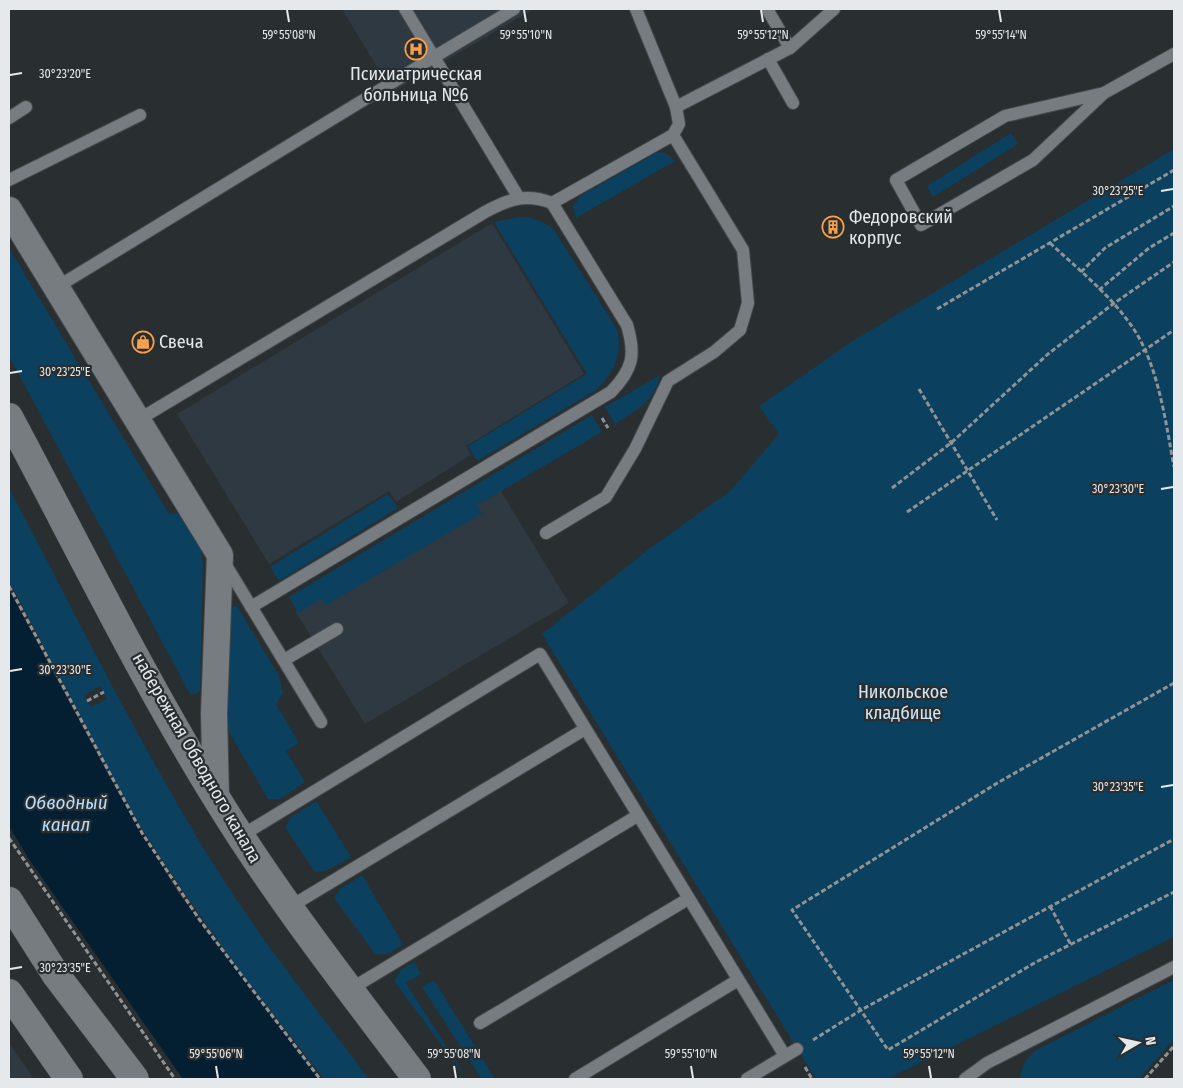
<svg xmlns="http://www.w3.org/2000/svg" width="1183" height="1088" viewBox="0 0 1183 1088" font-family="'Fira Sans Condensed',sans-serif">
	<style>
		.built { fill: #2f3941 }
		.green { fill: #0b405f; fill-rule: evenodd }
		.water { fill: #031f31 }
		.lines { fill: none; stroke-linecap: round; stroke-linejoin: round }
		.service-casing { stroke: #45494b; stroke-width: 14 }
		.minor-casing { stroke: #45494b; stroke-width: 28 }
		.tertiary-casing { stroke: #45494b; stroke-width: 29 }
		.secondary-casing { stroke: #45494b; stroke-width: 29 }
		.path { stroke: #8f9395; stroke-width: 3; stroke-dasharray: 5 2.5; stroke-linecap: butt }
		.service { stroke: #767c80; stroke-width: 12 }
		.minor { stroke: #767c80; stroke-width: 26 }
		.tertiary { stroke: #767c80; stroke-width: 28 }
		.secondary { stroke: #767c80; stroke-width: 28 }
		.secondary-bridge-casing { stroke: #45494b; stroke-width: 29; stroke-linecap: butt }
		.secondary-bridge { stroke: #767c80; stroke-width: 28 }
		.ticks { fill: none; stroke: #e6e9eb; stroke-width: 2 }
		.labels { text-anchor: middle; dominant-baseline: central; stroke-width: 4.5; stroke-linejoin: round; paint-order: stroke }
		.poi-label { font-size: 18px; fill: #e6e9eb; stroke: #292e31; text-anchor: start }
		.park-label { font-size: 18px; fill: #d2e6f6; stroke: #292e31 }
		.street-label { font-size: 18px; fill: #e6e9eb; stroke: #292e31 }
		.water-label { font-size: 19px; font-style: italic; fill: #b5defd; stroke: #292e31 }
		.ticks-label { font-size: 12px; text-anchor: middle; fill: #e6e9eb; stroke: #292e31; stroke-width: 4.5; stroke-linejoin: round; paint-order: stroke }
	</style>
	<rect width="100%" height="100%" fill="#292e31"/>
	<!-- built -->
	<g class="built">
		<polygon points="342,9 534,9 392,92"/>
		<polygon points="492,223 584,374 466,446 471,455 396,502 389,491 269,564 177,414"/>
		<polygon points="499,488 569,603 365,724 295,611"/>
		<polygon points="9,1043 34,1079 9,1079"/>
	</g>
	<!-- green -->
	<g class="green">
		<polygon points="1011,133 1018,144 933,197 927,186"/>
		<polygon points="1174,149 1174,937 887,1079 816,1079 542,634 649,549 730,491 779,434 759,406 851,342"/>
		<polygon points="662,152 667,154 675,161 576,218 573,207 580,196 656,153"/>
		<path d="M 519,217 C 534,217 543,221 554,230 L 617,329 C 623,355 614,372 596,390 L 477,461 L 468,446 L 587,374 L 494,222 Z"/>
		<polygon points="9,248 169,514 180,513 200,546 203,563 200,691 196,694 190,694 9,356"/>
		<path d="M 660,375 C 655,402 636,410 615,424 L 605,407 Z"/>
		<polygon points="592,415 602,432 477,505 482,513 326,605 321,599 298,613 289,597"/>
		<path d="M 9,488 C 75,613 138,742 212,862 C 259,938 316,1008 369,1079 L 324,1079 L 236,966 L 181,888 L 144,832 L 114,779 L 9,581 ZM 100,686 L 107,699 L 91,707 L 84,695 Z"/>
		<polygon points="388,494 398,508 279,581 270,567"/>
		<polygon points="234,606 237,606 279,676 283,693 276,704 299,743 286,751 305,782 280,799 268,799 229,732 227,720 231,608"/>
		<polygon points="316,801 351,857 328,870 315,872 285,827 291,817"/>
		<polygon points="362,875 403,944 388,954 375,954 334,898 340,889"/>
		<polygon points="414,962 421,974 406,983 467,1079 394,981 401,970"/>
		<polygon points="434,980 495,1079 482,1079 422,987"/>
		<polygon points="1174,980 1174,1039 1139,1079 1019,1079 1025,1061 1036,1050"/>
	</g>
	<!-- water -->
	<polygon class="water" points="9,590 111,780 177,891 319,1079 183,1079 29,859 9,826"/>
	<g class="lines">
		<!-- service casing -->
		<g class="service-casing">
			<g id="service">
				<polyline points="514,9 434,57 519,198"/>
				<polyline points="767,9 790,48"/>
				<polyline points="768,59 793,103"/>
				<polyline points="1104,93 1005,116 896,180 921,225 1033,160 1104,93 1174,54"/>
				<polyline points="676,107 790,48 834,9"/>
				<polyline points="9,118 26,107"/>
				<polyline points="9,180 140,115"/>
				<polyline points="552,203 673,135 679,124 676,107 636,9"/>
				<polyline points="57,287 434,57 405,9"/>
				<path d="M 138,420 L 485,212 C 509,199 526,193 552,203 L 627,325 C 636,355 633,369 611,392 L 251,607"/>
				<polyline points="546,533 606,497 635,449 668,381 714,352 740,330 748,303 743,250 673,135"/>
				<polyline points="224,562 321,722"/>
				<polyline points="284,660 337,629"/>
				<polyline points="241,836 540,654 785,1056"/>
				<polyline points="288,908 585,729"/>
				<polyline points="349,990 637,816"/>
				<polyline points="480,1023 688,899"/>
				<polyline points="575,1079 738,980"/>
				<polyline points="747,1079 797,1049"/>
				<polyline points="965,1079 987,1063 1174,967"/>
			</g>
		</g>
		<!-- minor casing -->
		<g class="minor-casing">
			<polyline id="minor" points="9,210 220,555 214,713 216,798"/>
		</g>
		<!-- tertiary casing -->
		<g class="tertiary-casing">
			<polyline id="tertiary" points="9,993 69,1079"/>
		</g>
		<!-- secondary casing -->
		<g class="secondary-casing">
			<g id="secondary">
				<path d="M 9,417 C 77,544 141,676 217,799 C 277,897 348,987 417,1079"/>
				<polyline points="9,901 56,975"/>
			</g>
		</g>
		<!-- path -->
		<g class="path">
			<path d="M 1050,243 C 1079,270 1113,297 1135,331 C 1159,369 1166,424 1174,467"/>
			<polyline points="1081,272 1105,248 1174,206"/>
			<polyline points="1099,290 1149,248 1174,233"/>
			<polyline points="937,309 1174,170"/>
			<polyline points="919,389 997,520"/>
			<polyline points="602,418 608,428"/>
			<polyline points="892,488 951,443 1048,354 1113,304 1174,262"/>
			<polyline points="907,512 1174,330"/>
			<polyline points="9,586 142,833 199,919 320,1079"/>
			<polyline points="1174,683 999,782 792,910 888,1050 1036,962 1174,892"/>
			<polyline points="87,701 104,692"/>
			<polyline points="9,838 175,1079"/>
			<polyline points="1050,906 1071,945"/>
			<polyline points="813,1040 861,1010 1174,839"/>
			<polyline points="805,1067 812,1079"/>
			<polyline points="1145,1079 1174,1046"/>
		</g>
		<!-- service -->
		<use href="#service" class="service"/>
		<!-- minor -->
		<use href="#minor" class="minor"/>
		<!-- tertiary -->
		<use href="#tertiary" class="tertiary"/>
		<!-- secondary -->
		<use href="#secondary" class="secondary"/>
		<!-- secondary-bridge casing -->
		<g class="secondary-bridge-casing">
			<polyline id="secondary-bridge" points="56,975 135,1079"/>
		</g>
		<!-- secondary-bridge -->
		<use href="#secondary-bridge" class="secondary-bridge"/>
	</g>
	<!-- ticks -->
	<path class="ticks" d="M 287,10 L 289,22M 524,10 L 526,22M 761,10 L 763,22M 999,10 L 1001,22M 10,75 L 22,73M 1161,191 L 1173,189M 10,373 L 22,371M 1161,489 L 1173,487M 10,671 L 22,669M 1161,787 L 1173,785M 10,969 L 22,967M 216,1066 L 218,1078M 454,1066 L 456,1078M 691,1066 L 693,1078M 929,1066 L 931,1078"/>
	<!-- icons -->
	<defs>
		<g id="hospital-ring" transform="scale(1.125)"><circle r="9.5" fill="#292e31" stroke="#f9a04c" stroke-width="1.5"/><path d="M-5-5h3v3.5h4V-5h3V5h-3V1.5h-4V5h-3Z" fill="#f9a04c"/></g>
		<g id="building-ring" transform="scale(1.125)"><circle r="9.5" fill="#292e31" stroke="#f9a04c" stroke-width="1.5"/><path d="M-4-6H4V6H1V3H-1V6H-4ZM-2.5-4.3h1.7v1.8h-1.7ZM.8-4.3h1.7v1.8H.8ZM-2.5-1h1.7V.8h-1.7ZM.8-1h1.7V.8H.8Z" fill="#f9a04c"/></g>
		<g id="shop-ring" transform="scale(1.125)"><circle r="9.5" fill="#292e31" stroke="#f9a04c" stroke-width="1.5"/><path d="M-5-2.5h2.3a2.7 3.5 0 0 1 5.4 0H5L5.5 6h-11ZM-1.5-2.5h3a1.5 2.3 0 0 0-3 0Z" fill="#f9a04c"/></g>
	</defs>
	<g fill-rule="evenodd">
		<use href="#hospital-ring" x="416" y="49"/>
		<use href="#building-ring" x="833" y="227"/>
		<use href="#shop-ring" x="143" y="342"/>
	</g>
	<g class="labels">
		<!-- poi labels -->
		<g class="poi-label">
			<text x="416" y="74" text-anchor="middle">Психиатрическая<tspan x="416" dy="21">больница №6</tspan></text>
			<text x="849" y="217">Федоровский<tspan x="849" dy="21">корпус</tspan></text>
			<text x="159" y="342">Свеча</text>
		</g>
		<!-- park labels -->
		<g class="park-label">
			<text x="903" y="692">Никольское<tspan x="903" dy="21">кладбище</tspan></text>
		</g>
		<!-- street labels -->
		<g class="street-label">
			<text transform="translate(197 758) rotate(60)">набережная Обводного канала</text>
		</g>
		<!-- water labels -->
		<g class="water-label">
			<text x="66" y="802">Обводный<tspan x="66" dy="22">канал</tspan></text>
		</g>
	</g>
	<g class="ticks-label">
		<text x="289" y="39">59°55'08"N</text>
		<text x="526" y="39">59°55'10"N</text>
		<text x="763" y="39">59°55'12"N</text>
		<text x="1001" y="39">59°55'14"N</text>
		<text x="65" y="78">30°23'20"E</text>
		<text x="1118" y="195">30°23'25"E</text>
		<text x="65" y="376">30°23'25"E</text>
		<text x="1118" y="493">30°23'30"E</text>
		<text x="65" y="674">30°23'30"E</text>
		<text x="1118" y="791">30°23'35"E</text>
		<text x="65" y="972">30°23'35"E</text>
		<text x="216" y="1058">59°55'06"N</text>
		<text x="454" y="1058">59°55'08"N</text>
		<text x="691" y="1058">59°55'10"N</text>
		<text x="929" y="1058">59°55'12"N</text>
	</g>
	<!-- border -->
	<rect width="1183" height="1088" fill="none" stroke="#e6e9eb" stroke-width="20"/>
	<!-- north arrow -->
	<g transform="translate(1138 1043) rotate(81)" stroke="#292e31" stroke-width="4" paint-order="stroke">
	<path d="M0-4L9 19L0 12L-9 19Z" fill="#e6e9eb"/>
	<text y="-8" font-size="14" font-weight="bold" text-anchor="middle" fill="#e6e9eb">N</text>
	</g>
</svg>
